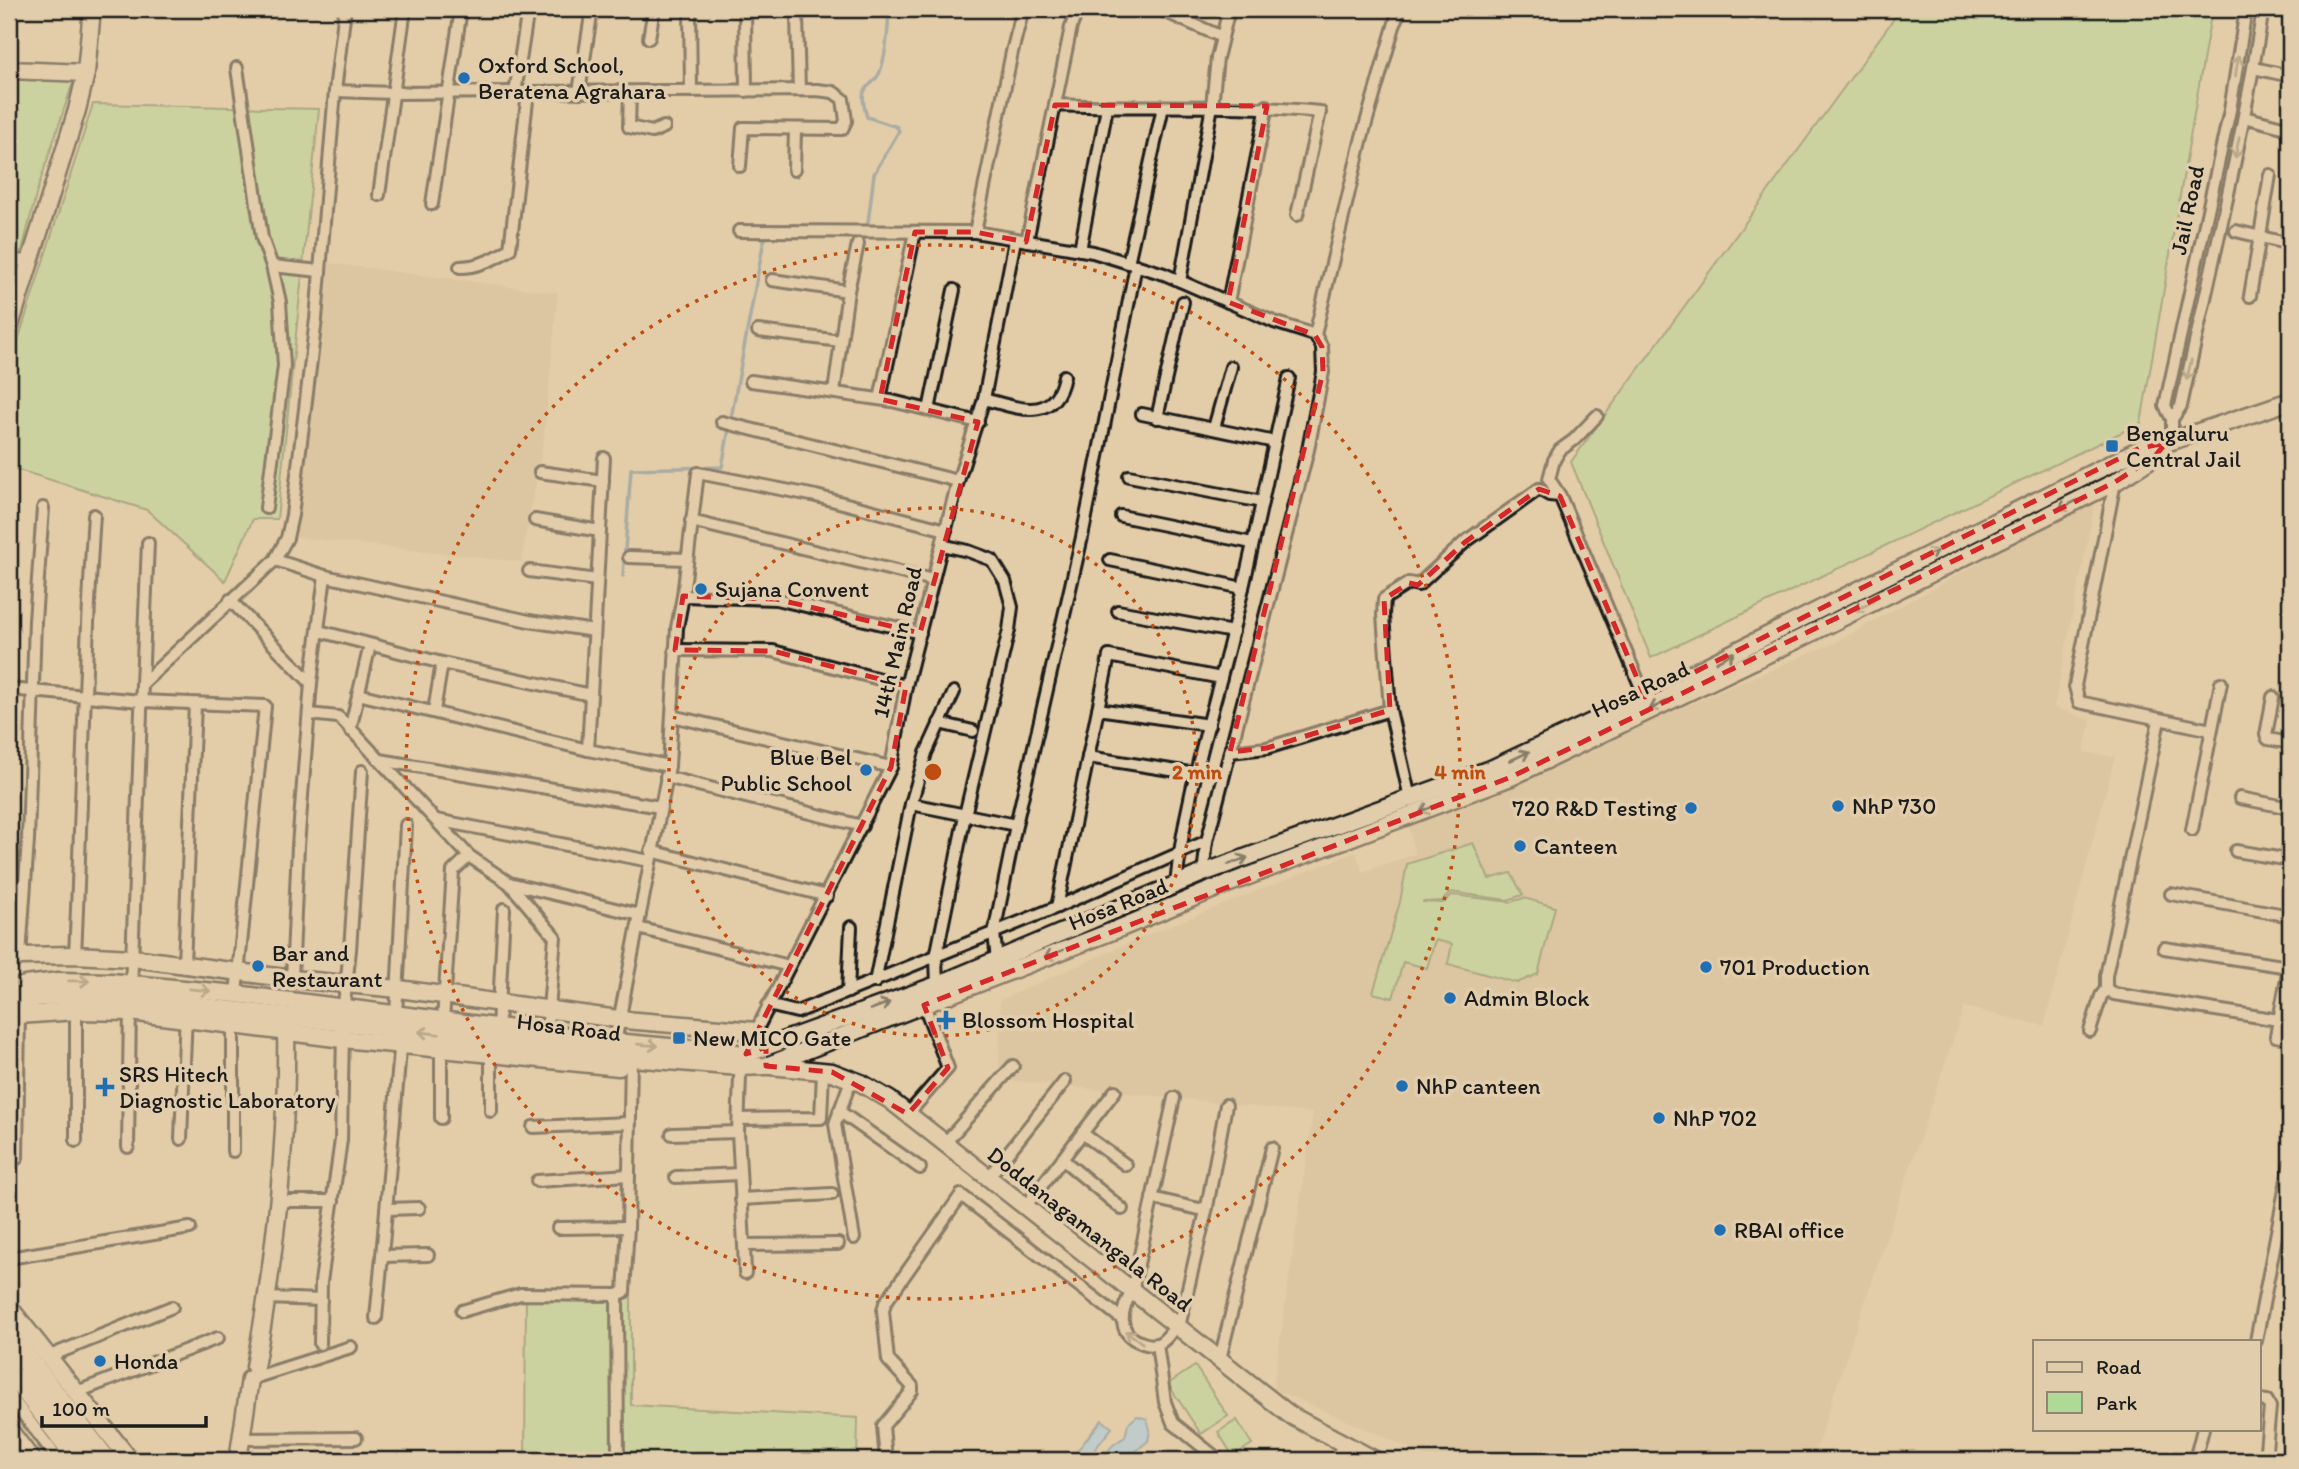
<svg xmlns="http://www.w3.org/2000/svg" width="2299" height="1469" viewBox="0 0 2299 1469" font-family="Itim,sans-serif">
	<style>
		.built { fill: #d3bd99 }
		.green { fill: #afd996; stroke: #667a59; stroke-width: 2 }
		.water { fill: #94cbf3; stroke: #64859d; stroke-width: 2 }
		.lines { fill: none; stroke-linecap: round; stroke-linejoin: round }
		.stream { stroke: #64859d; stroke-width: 3.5 }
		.street-casing { stroke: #1c1c1c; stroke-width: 16 }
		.secondary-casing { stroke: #1c1c1c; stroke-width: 21 }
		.highway-casing { stroke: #1c1c1c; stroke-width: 26 }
		.street { stroke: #e1cdab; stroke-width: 10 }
		.secondary { stroke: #e1cdab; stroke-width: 16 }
		.highway { stroke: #e1cdab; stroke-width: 21 }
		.rail { stroke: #1c1c1c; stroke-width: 3.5 }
		.oneway { stroke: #887d6b }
		.marked { fill: none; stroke: #d62828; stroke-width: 5; stroke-dasharray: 14 9; stroke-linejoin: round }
		.ring { fill: none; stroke: #bf4d0f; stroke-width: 3.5; stroke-dasharray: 3.5 7 }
		.poi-dot { fill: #1f6fb2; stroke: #e1cdab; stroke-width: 2.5 }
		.labels { text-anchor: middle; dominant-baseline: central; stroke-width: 7; stroke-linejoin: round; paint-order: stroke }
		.poi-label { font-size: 23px; fill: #1c1c1c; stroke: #e1cdab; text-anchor: start }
		.street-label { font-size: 23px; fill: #1c1c1c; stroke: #e1cdab }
		.centre { fill: #bf4d0f; stroke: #e1cdab; stroke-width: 3.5 }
		.ring-label { font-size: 21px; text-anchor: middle; font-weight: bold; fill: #bf4d0f; stroke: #e1cdab; stroke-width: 7; stroke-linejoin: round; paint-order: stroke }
	</style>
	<rect width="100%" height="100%" fill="#e3cca8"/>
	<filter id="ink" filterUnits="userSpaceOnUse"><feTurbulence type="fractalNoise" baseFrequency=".0143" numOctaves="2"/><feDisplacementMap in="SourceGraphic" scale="14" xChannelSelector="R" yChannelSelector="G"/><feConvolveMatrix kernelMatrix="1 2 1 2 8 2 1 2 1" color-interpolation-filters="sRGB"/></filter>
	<g filter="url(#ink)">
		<!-- built -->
		<g class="built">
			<polygon points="329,263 558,293 543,445 521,562 296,537"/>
			<polygon points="2096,498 2054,707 2091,721 2083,752 2115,757 2044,1026 1964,1007 1812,1460 1431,1460 1394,1441 1273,1389 1313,1113 999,1079 1000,1000 1154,932 1356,852 1362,872 1415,854 1408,824 1834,643"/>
		</g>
		<!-- green -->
		<g class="green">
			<polygon points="1901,9 2212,9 2141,423 1651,658 1571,462"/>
			<polygon points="9,78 74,79 37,191 22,251 9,251"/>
			<polygon points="93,104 319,109 277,519 253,519 225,581 147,510 9,467 9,369"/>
			<polygon points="1473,843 1489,879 1511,873 1523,895 1507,900 1451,892 1442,901 1422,902 1443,903 1452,895 1511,902 1524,898 1555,907 1538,974 1517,983 1448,964 1452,944 1435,940 1427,968 1403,962 1393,998 1373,993 1400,902 1407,864"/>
			<polygon points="526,1290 631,1291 631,1405 858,1418 857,1460 525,1460"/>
			<polygon points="1195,1366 1228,1416 1201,1434 1168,1384"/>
			<polygon points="1237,1420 1252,1444 1233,1456 1218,1432"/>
		</g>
		<!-- water -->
		<g class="water">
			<path d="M 1137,1416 L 1147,1419 L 1150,1430 L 1148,1441 L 1125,1460 L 1106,1460 C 1106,1448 1115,1443 1125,1437 L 1128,1424 Z"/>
			<polygon points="1102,1420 1112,1428 1086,1460 1076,1452"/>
		</g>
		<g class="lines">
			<!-- stream -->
			<g class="stream">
				<path d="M 867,231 L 874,174 L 899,131 L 897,127 L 867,117 C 855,79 874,92 881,69 C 887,50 888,29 889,9"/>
				<polyline points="623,576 631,469 722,467 764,240 772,234"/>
			</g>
			<!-- street casing -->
			<g class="street-casing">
				<g id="street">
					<polyline points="690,9 691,91"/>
					<polyline points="745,9 746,91"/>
					<polyline points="1159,9 1222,37"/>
					<polyline points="2286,9 2290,10"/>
					<polyline points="797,16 799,90"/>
					<polyline points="649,38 654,9"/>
					<polyline points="237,68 262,238 272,266 280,302 284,366 266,508"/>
					<polyline points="2254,68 2290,76"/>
					<polyline points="335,91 394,93 817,90 833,92 843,99 846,121 842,129 743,128 740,166"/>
					<polyline points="579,92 592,9"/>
					<polyline points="630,92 629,127 652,132 664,127"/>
					<polyline points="515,93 528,9"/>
					<path d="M 1055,105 C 1144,109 1232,103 1320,112 L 1297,215"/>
					<polyline points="2244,117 2290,129"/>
					<polyline points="794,170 795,129"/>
					<polyline points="379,195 405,9"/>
					<polyline points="432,204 461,9"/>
					<polyline points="739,231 975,232 1093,252 1164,274 1274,322 1315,335 1322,347 1323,372 1308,450 1207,841 1203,873"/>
					<polyline points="2236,231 2290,244"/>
					<polyline points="975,232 1012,52 1023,9"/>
					<polyline points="1027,241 1071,27 1078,9"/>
					<polyline points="1080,250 1107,107"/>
					<polyline points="9,260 30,261"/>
					<polyline points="1128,263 1163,107"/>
					<polyline points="272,266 320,271"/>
					<path d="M 460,267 C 479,267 495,259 510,249 L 528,92"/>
					<polyline points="772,280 848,291"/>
					<polyline points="1180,281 1212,106 1217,58 1229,9"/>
					<polyline points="2250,296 2270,175"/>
					<polyline points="1228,302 1267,106"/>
					<polyline points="758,331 841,341"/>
					<polyline points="1315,335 1362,137 1399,9"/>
					<polyline points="751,381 892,401 978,422"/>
					<polyline points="834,392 848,291 858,244"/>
					<polyline points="880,399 915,232"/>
					<path d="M 984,399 C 1018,408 1055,424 1064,376"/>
					<polyline points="929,410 954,290"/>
					<polyline points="1142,414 1275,442"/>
					<polyline points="1157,418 1183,302"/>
					<polyline points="2172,419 2165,406 2230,110 2246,9"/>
					<polyline points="722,422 958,481"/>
					<polyline points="1214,428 1231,367"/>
					<path d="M 2172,440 L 2172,419 L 2181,406 C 2210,274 2242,142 2263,9"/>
					<polyline points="540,472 603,481"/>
					<polyline points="1129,476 1262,502"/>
					<polyline points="2115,482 2075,686 2079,702 2211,730"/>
					<polyline points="1560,496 1549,479 1554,460 1560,450 1574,440 1597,416"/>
					<polyline points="1121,516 1252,543"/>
					<polyline points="535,520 600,531"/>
					<polyline points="691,521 933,580"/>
					<polyline points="629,557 687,559"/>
					<polyline points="275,560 325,576 529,621 594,631"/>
					<polyline points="1110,560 1243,588"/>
					<polyline points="529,571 597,580"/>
					<polyline points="683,596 776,599 920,633"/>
					<polyline points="230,600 311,683"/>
					<polyline points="1118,611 1233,632"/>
					<polyline points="319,631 442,663 591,695"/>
					<polyline points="675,650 773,651 906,686"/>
					<polyline points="142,684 148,543"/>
					<polyline points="9,689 141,701 265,706 236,994"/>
					<polyline points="358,694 588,750 669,766"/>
					<polyline points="2273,697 2266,735 2268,739 2290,743"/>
					<polyline points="1098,709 1209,725"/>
					<polyline points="1390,710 1410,798"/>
					<polyline points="434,711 442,663"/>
					<polyline points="309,714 338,717 345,723 469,856 509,883 555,937 547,1033"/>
					<polyline points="672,716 891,767"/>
					<polyline points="2159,720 2106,976 2106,989 2114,994 2279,1020"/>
					<polyline points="939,723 973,731"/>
					<polyline points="350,730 370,645"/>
					<polyline points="588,750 604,458"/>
					<polyline points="1230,752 1267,748 1390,710 1383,615 1384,599 1409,583 1418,585 1465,542 1539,489 1549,495 1560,496 1645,697"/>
					<polyline points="1088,757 1196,774"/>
					<polyline points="380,760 660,807"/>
					<polyline points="666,777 862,826"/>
					<polyline points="2240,798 2290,808"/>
					<polyline points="911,804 1016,825"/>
					<polyline points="436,820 650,861"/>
					<polyline points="2192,830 2221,683"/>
					<polyline points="651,851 827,896"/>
					<polyline points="2236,851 2290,860"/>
					<polyline points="509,883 640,915"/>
					<path d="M 1176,885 C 1184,799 1212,717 1232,634 C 1253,549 1270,463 1289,378"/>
					<polyline points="2171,894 2290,916"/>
					<polyline points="1057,907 1109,656 1221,678"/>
					<polyline points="638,928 789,966"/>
					<polyline points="2164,948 2289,967"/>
					<path d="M 75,955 C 82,808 84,662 94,515"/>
					<polyline points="20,956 28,840 35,621 43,508"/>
					<polyline points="997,960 994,933 1016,825 1082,537 1136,265"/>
					<polyline points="2290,962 2276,1036 2290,1039"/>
					<polyline points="184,964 195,704"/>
					<polyline points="292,979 298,846 311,683 325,576"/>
					<polyline points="875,982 911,804 926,753 954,692"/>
					<polyline points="937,985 936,957 965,815 1009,630 1012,607 1005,581 992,560 968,551 942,545"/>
					<polyline points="131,991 142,684 275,560 287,538 292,515 316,319 335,91 345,9"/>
					<polyline points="848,992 851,927"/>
					<polyline points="768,1005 797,1012 1057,907 1207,841"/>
					<polyline points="343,1013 350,950 362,771"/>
					<polyline points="396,1015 406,825"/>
					<polyline points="443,1021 453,871 469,856"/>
					<polyline points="498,1028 504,909"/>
					<polyline points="756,1031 891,767 906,686 933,580 958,481 984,399 1015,240"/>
					<polyline points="2090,1031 2101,996 2106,989"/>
					<polyline points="615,1042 669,766 677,628 683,596 698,473 816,496 946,530"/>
					<polyline points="491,1054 491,1111"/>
					<polyline points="740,1076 738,1132 744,1245"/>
					<polyline points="851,1080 835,1124 854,1238"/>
					<path d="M 1174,1098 L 1132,1292 C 1120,1310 1117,1333 1140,1342 C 1145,1344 1151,1346 1157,1344 C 1165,1342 1171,1332 1176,1325"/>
					<polyline points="839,1111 920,1168"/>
					<polyline points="908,1114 948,1068 924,1005"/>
					<polyline points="441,1118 441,1049"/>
					<polyline points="739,1119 821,1118 823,1072"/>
					<polyline points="533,1127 629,1123"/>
					<polyline points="1082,1133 1126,1165"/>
					<polyline points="672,1134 738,1132"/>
					<polyline points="181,1139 186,1012"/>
					<polyline points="76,1141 76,1007"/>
					<polyline points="945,1143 1013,1066"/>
					<polyline points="128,1147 130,1007"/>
					<polyline points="233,1151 233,1021"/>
					<polyline points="17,1158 19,1011"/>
					<polyline points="1062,1159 1122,1209"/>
					<polyline points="676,1177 740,1174"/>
					<polyline points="988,1178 1065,1081"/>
					<polyline points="537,1181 629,1175"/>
					<polyline points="1152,1198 1199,1209 1207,1207 1226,1105"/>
					<polyline points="741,1199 832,1194"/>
					<polyline points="278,1201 333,1201"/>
					<polyline points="1025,1207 1115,1091"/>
					<polyline points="386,1209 419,1208"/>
					<polyline points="558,1228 628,1227"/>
					<polyline points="382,1256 401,1039"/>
					<polyline points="9,1258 190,1228"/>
					<polyline points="745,1273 744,1245 838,1244"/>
					<polyline points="617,1295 618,1460"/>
					<polyline points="266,1298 321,1300"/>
					<polyline points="462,1311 521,1294 617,1295 624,1292 628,1227 631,1058"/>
					<polyline points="376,1318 382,1256 428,1255"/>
					<polyline points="1179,1327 1207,1207"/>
					<polyline points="2256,1341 2290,1164"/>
					<polyline points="320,1344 321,1282 341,1140 343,1032"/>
					<polyline points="1157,1344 1165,1402 1173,1423 1219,1460"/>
					<polyline points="50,1356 172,1307"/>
					<polyline points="1220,1359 1272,1148"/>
					<polyline points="250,1379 351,1347"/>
					<polyline points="77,1392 218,1338"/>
					<polyline points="2259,1400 2267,1401 2270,1407 2265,1460"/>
					<polyline points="241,1439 356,1438"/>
					<polyline points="886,1460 883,1426 912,1391 912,1386 888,1360 883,1311 885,1303 961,1195 1122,1319"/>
					<polyline points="1336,1460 1343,1444"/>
					<polyline points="2195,1460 2203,1429"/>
				</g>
			</g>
			<!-- secondary casing -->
			<g class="secondary-casing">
				<g id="secondary">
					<polyline points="9,70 86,73"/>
					<polyline points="9,329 77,110 86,73 92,9"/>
					<polyline points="9,961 20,956 75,955 133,958 292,979 399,989 625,1020 756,1031 745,1057"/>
					<polyline points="9,991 25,985 59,981 111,982 236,994 615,1042 746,1054 937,985 1203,873 1493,768 1645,697 2152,443 2166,443 2290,401"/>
					<polyline points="9,1005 19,1000 42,997 109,996 495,1040 631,1058 740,1067 766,1066 1118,929 1214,889 1511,777 1805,636 2115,482 2154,457 2166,443"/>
					<polyline points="9,1019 19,1015 76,1011 130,1012 343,1039 619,1067"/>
					<polyline points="770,1066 832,1072 861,1083 890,1100 1290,1415 1375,1460"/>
					<polyline points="9,1307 130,1460"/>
					<path d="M 255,1367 C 276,1253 288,1138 286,1022"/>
					<polyline points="9,1399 55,1460"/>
					<polyline points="238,1460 250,1379"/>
				</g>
			</g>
			<!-- highway casing -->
			<g class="highway-casing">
				<g id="highway">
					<polyline points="9,1336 105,1460"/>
					<polyline points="9,1368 80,1460"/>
				</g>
			</g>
			<!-- street -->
			<use href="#street" class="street"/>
			<!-- secondary -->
			<use href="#secondary" class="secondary"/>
			<!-- highway -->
			<use href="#highway" class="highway"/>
			<!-- rail -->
			<polyline class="rail" points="9,1407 50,1460"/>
		</g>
		<!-- one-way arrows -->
		<defs><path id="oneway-shaft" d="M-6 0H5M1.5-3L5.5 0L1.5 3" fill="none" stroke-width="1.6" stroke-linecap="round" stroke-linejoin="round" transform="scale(1.75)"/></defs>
		<g class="oneway">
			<use href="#oneway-shaft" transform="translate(2237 66) rotate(-81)"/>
			<use href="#oneway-shaft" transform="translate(2237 148) rotate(102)"/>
			<use href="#oneway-shaft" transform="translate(2189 370) rotate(103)"/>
			<use href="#oneway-shaft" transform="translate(2068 505) rotate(153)"/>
			<use href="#oneway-shaft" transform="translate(1928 555) rotate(-27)"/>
			<use href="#oneway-shaft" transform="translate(1864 606) rotate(154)"/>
			<use href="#oneway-shaft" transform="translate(1725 657) rotate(-27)"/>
			<use href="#oneway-shaft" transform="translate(1659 705) rotate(155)"/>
			<use href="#oneway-shaft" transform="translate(1520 756) rotate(-25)"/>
			<use href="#oneway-shaft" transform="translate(1430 808) rotate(159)"/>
			<use href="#oneway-shaft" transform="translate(1238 861) rotate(-20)"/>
			<use href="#oneway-shaft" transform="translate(1054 954) rotate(158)"/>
			<use href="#oneway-shaft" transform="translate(79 981) rotate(1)"/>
			<use href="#oneway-shaft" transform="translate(200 990) rotate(6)"/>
			<use href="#oneway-shaft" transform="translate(880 1006) rotate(-20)"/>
			<use href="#oneway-shaft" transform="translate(429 1033) rotate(-173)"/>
			<use href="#oneway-shaft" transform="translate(648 1045) rotate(5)"/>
			<use href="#oneway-shaft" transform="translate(1134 1337) rotate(-144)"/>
		</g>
	</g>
	<!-- marked area -->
	<path d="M0 0H2299V1469H0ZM 1055,105 L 1267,106 L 1228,302 L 1315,335 L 1322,347 L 1323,372 L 1230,752 L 1267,748 L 1390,710 L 1384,599 L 1409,583 L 1418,585 L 1465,542 L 1539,489 L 1560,496 L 1645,697 L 2140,448 L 2166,443 L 2154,457 L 2115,482 L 1511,777 L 924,1005 L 948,1068 L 908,1114 L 832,1072 L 766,1066 L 766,1047 L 746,1054 L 891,767 L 906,686 L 773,651 L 675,650 L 683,596 L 776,599 L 920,633 L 978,422 L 880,399 L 915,232 L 975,232 L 1026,242 Z" fill="#e3cca8" fill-opacity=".55" fill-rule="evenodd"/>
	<path class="marked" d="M 1055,105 L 1267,106 L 1228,302 L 1315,335 L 1322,347 L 1323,372 L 1230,752 L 1267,748 L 1390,710 L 1384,599 L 1409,583 L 1418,585 L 1465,542 L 1539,489 L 1560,496 L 1645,697 L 2140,448 L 2166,443 L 2154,457 L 2115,482 L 1511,777 L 924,1005 L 948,1068 L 908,1114 L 832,1072 L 766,1066 L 766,1047 L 746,1054 L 891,767 L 906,686 L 773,651 L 675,650 L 683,596 L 776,599 L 920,633 L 978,422 L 880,399 L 915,232 L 975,232 L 1026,242 Z"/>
	<!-- distance rings -->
	<g class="ring">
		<circle cx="933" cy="772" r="264"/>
		<circle cx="933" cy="772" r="527"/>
	</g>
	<!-- markers -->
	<g class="poi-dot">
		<circle cx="464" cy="78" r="7"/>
		<rect x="2105" y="439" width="14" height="14" rx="3.5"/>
		<circle cx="701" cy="589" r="7"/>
		<circle cx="866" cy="770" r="7"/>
		<circle cx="1838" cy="806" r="7"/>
		<circle cx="1691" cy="808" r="7"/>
		<circle cx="1520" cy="846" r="7"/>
		<circle cx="258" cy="966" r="7"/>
		<circle cx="1706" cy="967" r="7"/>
		<circle cx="1450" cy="998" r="7"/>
		<path d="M942.5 1009.5h7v7h7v7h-7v7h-7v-7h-7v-7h7z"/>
		<rect x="672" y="1031" width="14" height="14" rx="3.5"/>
		<circle cx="1402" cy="1086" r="7"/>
		<path d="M101.5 1076.5h7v7h7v7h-7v7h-7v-7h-7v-7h7z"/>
		<circle cx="1659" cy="1118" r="7"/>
		<circle cx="1720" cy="1230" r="7"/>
		<circle cx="100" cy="1361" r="7"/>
	</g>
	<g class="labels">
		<!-- poi labels -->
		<g class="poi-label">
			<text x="478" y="65">Oxford School,<tspan x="478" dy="26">Beratena Agrahara</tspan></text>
			<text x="2126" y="433">Bengaluru<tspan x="2126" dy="26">Central Jail</tspan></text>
			<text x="715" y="589">Sujana Convent</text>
			<text x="852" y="757" text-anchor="end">Blue Bel<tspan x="852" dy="26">Public School</tspan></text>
			<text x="1852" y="806">NhP 730</text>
			<text x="1677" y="808" text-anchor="end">720 R&amp;D Testing</text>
			<text x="1534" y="846">Canteen</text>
			<text x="272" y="953">Bar and<tspan x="272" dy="26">Restaurant</tspan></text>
			<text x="1720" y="967">701 Production</text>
			<text x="1464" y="998">Admin Block</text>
			<text x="962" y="1020">Blossom Hospital</text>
			<text x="693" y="1038">New MICO Gate</text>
			<text x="119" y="1074">SRS Hitech<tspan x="119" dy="26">Diagnostic Laboratory</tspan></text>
			<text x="1416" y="1086">NhP canteen</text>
			<text x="1673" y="1118">NhP 702</text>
			<text x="1734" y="1230">RBAI office</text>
			<text x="114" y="1361">Honda</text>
		</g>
		<!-- street labels -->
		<g class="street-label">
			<text transform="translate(2187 210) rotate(-78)">Jail Road</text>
			<text transform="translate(897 642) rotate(-77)">14th Main Road</text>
			<text transform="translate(1640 689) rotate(-25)">Hosa Road</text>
			<text transform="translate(1118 904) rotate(-22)">Hosa Road</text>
			<text transform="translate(569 1027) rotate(7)">Hosa Road</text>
			<text transform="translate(1090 1229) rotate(38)">Doddanagamangala Road</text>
		</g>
	</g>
	<circle cx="933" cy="772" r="10" class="centre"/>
	<g class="ring-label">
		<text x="1197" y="779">2 min</text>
		<text x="1460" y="779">4 min</text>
	</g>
	<!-- margin -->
	<rect width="2299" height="1469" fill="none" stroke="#e1cdab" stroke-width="35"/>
	<rect x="18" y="18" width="2264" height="1434" fill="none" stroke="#1c1c1c" stroke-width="2.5" filter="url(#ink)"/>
	<!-- legend -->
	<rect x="2033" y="1340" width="228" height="91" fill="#e1cdab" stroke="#928672" stroke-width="2"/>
	<rect x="2047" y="1362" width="35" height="10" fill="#e1cdab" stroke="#928672" stroke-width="2"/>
	<text x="2096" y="1374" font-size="21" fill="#1c1c1c">Road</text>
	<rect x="2047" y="1392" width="35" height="21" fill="#afd996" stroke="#928672" stroke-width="2"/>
	<text x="2096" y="1410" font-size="21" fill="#1c1c1c">Park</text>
	<!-- scale -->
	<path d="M42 1416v10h164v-10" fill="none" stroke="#1c1c1c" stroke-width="3.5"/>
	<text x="52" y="1416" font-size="21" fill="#1c1c1c" stroke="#e1cdab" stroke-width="5" paint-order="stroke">100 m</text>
</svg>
